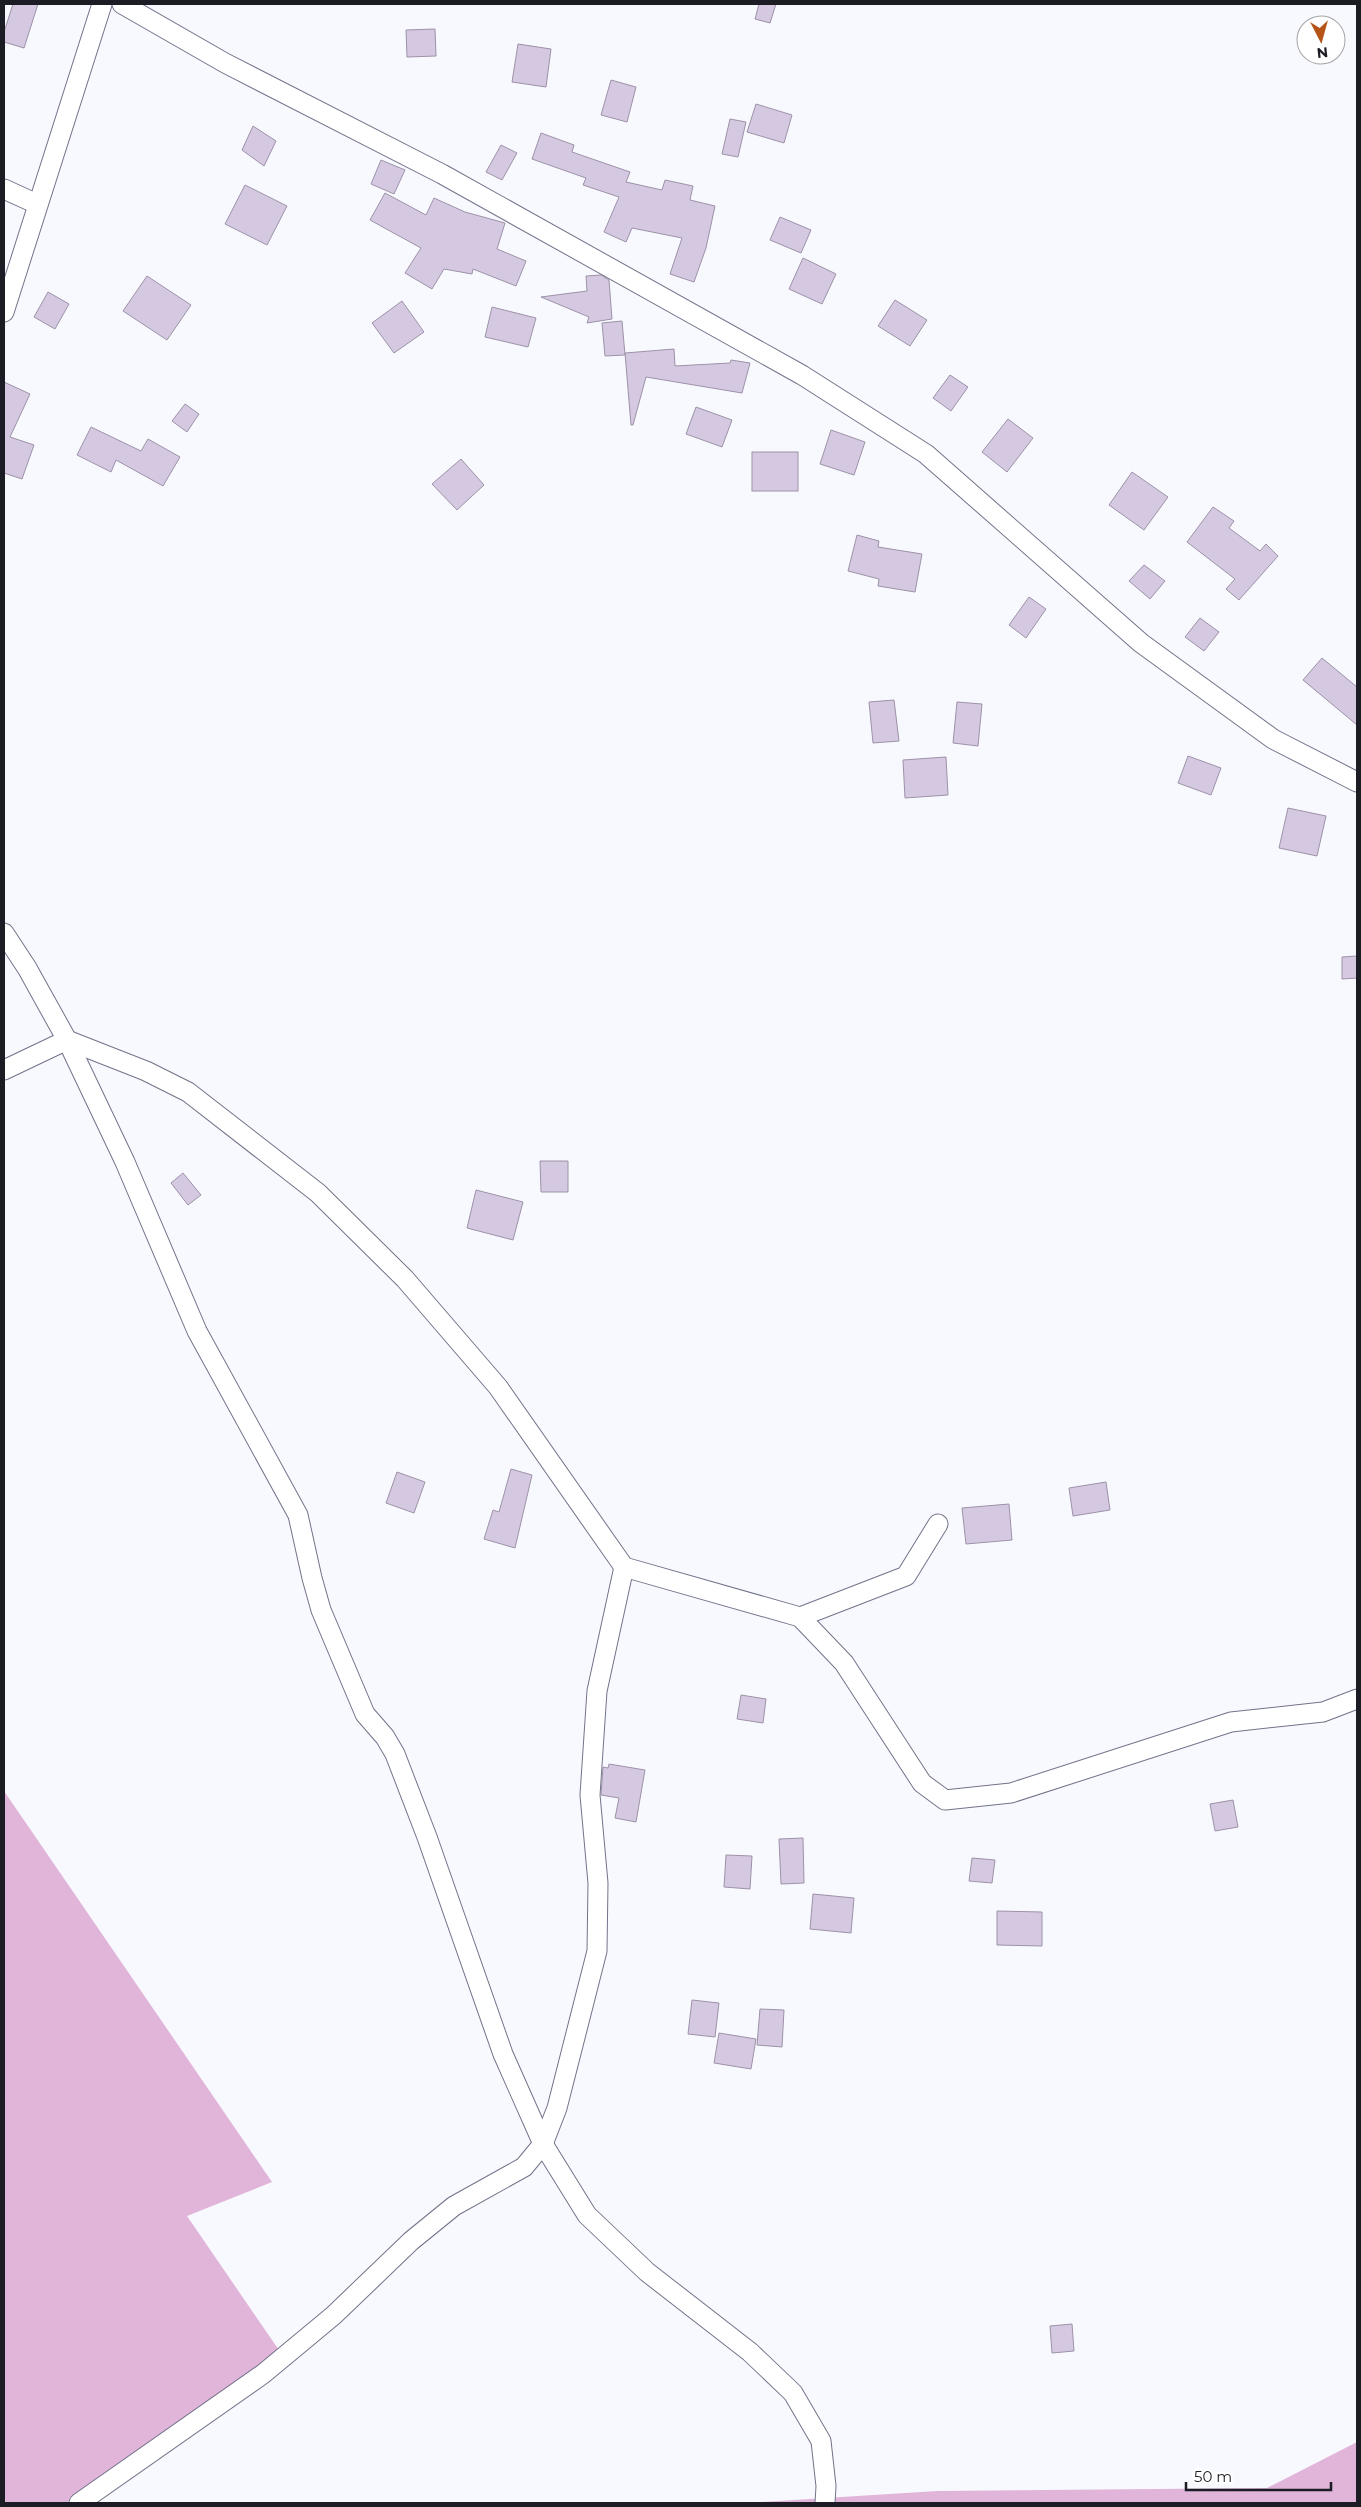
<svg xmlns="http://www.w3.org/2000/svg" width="1361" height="2507" viewBox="0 0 1361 2507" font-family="Montserrat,sans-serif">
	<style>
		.green { fill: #e1b5da }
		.building { fill: #d4c9e1; stroke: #9d92a8 }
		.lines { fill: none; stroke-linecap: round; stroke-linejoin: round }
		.minor-casing { stroke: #72738a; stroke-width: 21 }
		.minor { stroke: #fff; stroke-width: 19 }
	</style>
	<rect width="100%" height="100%" fill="#f8f9fe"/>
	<!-- green -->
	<g class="green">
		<polygon points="4,1791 272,2182 187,2216 283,2356 66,2503 4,2503"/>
		<polygon points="1357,2442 1357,2503 744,2503 937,2491 1267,2488"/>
	</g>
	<!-- building -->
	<g class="building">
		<polygon points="13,4 38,4 24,48 4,42 4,32"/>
		<polygon points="759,4 776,4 770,23 755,19"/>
		<polygon points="435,29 436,56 407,57 406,30"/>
		<polygon points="518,44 551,49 546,87 512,82"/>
		<polygon points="611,80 636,87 627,122 601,115"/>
		<polygon points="756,104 792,115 784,143 747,132"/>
		<polygon points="730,119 746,122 738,157 722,154"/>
		<polygon points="253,126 276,141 264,166 242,150"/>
		<polygon points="541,133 574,145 572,152 630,172 626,182 662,190 665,180 693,186 690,200 715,206 706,248 694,282 670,274 682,238 632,228 626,242 604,232 619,197 583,185 586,178 532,159"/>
		<polygon points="501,145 517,153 502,180 486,172"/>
		<polygon points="381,160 405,170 394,194 371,184"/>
		<polygon points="245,185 287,206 267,245 225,224"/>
		<polygon points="385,193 426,215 434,198 465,212 505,223 497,249 526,261 516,286 473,269 472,274 444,269 432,289 405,273 421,248 370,220"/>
		<polygon points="780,217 811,230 801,253 770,240"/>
		<polygon points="803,258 836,274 822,304 789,289"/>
		<polygon points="601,275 609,280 612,319 587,323 589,317 541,297 587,291 586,276"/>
		<polygon points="147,276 191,305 167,340 123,311"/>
		<polygon points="48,292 69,304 55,329 34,317"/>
		<polygon points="895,300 927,320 910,346 878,326"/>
		<polygon points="402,301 424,332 394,353 372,323"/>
		<polygon points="492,307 536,318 528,347 485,337"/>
		<polygon points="622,321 625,355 605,356 602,323"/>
		<polygon points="674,349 675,366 730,363 731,360 750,363 742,393 646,377 633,425 631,425 625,353"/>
		<polygon points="950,375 968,387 951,411 933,398"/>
		<polygon points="4,382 30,394 10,437 34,445 22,479 4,473"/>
		<polygon points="185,404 199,414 187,432 172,421"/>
		<polygon points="696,407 732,420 722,447 686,434"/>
		<polygon points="1008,419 1033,438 1007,472 982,452"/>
		<polygon points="91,427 141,451 148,439 180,457 163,486 116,460 111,472 77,455"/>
		<polygon points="831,430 865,442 854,475 820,464"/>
		<rect x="752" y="452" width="46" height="39"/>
		<polygon points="461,459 484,485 457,510 432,484"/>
		<polygon points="1132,472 1168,497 1144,530 1109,505"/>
		<polygon points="1213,507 1234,521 1229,528 1260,551 1266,544 1278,556 1239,600 1226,589 1235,579 1187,542"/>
		<polygon points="857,535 879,541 878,547 922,554 915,592 878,586 879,579 848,571"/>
		<polygon points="1144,565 1165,581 1150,599 1129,581"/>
		<polygon points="1029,597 1046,609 1026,638 1009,625"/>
		<polygon points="1200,618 1219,632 1204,651 1185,637"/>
		<polygon points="1322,658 1357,687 1357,725 1303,680"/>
		<polygon points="894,700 899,741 873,743 869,702"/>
		<polygon points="957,702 982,704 978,746 953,743"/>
		<polygon points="1188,756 1221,768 1211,795 1178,783"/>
		<polygon points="946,757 948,795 905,798 903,760"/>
		<polygon points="1288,808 1326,816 1317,856 1279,848"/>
		<polygon points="1357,956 1357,978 1342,979 1342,957"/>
		<polygon points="540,1161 568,1161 568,1192 541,1192"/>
		<polygon points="183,1173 201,1195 188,1205 171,1183"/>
		<polygon points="476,1190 523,1202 513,1240 467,1228"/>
		<polygon points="511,1469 532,1475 515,1548 484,1539 493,1510 499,1512"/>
		<polygon points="397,1472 425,1482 414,1513 386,1503"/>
		<polygon points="1106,1482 1110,1510 1073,1516 1069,1488"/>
		<polygon points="1009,1504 1012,1540 966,1544 962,1508"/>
		<polygon points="741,1695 766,1699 763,1723 737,1719"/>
		<polygon points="609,1764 645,1770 636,1822 615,1818 619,1798 601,1795 603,1767 608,1768"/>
		<polygon points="1233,1800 1238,1827 1215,1831 1210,1804"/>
		<polygon points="803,1838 804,1883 781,1884 779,1839"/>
		<polygon points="726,1855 752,1856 750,1889 724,1887"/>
		<polygon points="972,1858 995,1860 992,1883 969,1881"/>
		<polygon points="813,1894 854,1898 851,1933 810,1929"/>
		<polygon points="997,1911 1042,1912 1042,1946 997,1945"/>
		<polygon points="692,2000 719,2003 715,2037 688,2034"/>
		<polygon points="760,2009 784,2010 782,2047 757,2045"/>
		<polygon points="719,2033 756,2039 751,2069 714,2063"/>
		<polygon points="1072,2324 1074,2351 1052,2353 1050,2326"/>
	</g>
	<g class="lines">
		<!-- minor casing -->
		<g class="minor-casing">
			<g id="minor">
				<polyline points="122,4 225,63 442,174 802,375 926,454 1141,643 1273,739 1357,782"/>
				<polyline points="4,189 37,204"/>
				<polyline points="4,312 102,4"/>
				<polyline points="4,933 27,968 67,1040 125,1162 197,1331 298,1515 312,1578 321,1610 365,1714 385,1737 395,1754 427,1837 503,2054 543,2144 587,2215 647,2272 750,2352 793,2393 821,2441 826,2486 825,2503"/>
				<polyline points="4,1070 67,1040 146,1071 188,1092 318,1193 405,1279 498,1387 624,1567 800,1617 844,1663 922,1783 945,1800 1011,1793 1231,1722 1323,1712 1357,1699"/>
				<polyline points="800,1617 906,1576 938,1524"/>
				<polyline points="79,2503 263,2374 334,2315 411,2241 454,2206 524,2167 543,2144 557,2108 597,1951 598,1883 590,1795 597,1691 624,1567"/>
			</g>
		</g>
		<!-- minor -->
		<use href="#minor" class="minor"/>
	</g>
	<!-- border -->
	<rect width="1361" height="2507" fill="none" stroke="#1b1c24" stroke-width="10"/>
	<!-- north arrow -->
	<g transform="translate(1321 40) rotate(174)"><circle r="24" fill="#ffffff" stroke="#a4a4a7"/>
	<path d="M0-4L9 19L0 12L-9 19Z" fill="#b55416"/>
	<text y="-8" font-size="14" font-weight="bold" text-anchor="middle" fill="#1b1c24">N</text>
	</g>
	<!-- scale -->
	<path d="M1186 2482v8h145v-8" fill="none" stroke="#1b1c24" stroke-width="2.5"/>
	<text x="1194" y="2482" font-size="15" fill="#1b1c24" stroke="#ffffff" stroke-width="4" paint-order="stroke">50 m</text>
</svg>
